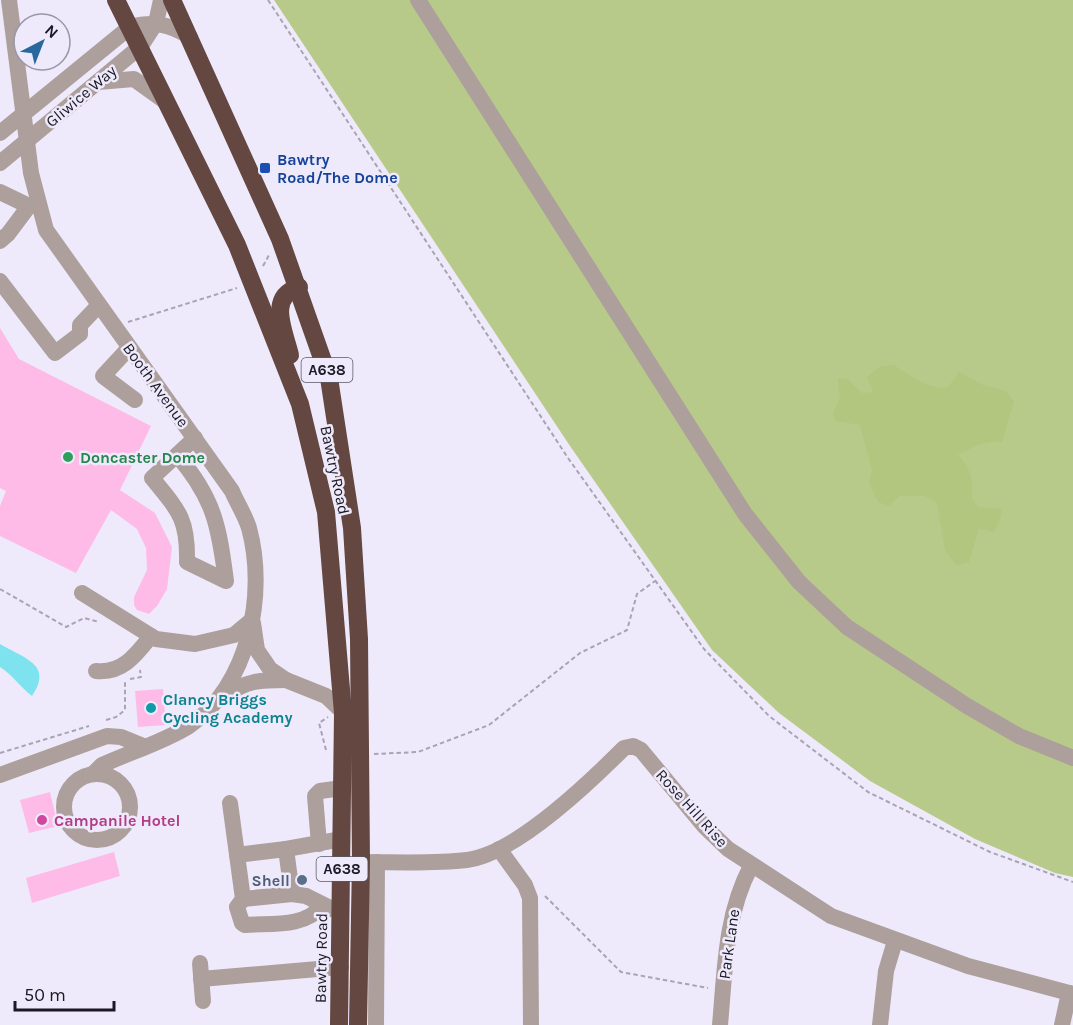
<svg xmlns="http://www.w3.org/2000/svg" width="1073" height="1025" viewBox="0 0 1073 1025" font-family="Karla,sans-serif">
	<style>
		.green { fill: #b7ca8a }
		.forest { fill: #b2c680 }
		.water { fill: #7ee3ee }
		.building { fill: #febbe7 }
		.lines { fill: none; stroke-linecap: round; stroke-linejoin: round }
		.path { stroke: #a7a4b3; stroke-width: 2; stroke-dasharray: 4.5 3; stroke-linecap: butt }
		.minor { stroke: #ad9f9b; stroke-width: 16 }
		.highway { stroke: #634740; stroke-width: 18 }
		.transit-dot { fill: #1a4fb4; stroke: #eeeafc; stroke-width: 2 }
		.leisure-dot { fill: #2e9e5b; stroke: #eeeafc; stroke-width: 2 }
		.culture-dot { fill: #0f9aa8; stroke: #eeeafc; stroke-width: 2 }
		.hotel-dot { fill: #d1479c; stroke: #eeeafc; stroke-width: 2 }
		.service-dot { fill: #5c6f8a; stroke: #eeeafc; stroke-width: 2 }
		.labels { text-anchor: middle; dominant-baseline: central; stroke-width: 5; stroke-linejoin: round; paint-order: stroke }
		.shield { fill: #eeeafc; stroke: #5a5864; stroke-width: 1.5 }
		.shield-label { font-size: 15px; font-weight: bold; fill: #1b1923 }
		.street-label { font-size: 16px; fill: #1b1923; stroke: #eeeafc }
		.transit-label { font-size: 16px; font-weight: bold; fill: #164399; stroke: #eeeafc; text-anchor: start }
		.leisure-label { font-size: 16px; font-weight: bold; fill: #27864d; stroke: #eeeafc; text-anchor: start }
		.culture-label { font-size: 16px; font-weight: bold; fill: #0d838f; stroke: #eeeafc; text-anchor: start }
		.hotel-label { font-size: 16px; font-weight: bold; fill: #b23c85; stroke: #eeeafc; text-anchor: start }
		.service-label { font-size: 16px; font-weight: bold; fill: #4e5e75; stroke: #eeeafc; text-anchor: end }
	</style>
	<rect width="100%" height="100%" fill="#eeeafc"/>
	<!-- green -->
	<polygon class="green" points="274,0 1073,0 1073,877 1055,873 975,839 870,781 779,713 712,650 570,446"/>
	<!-- forest -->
	<path class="forest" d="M 894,365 C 909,375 930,391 948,387 L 959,372 L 983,385 L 1006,391 L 1014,401 L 1002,442 C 987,439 970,448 958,455 C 971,468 973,480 972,498 L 978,507 L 1002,509 L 1000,520 L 994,532 L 979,528 L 969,562 L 956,565 L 945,550 L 937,503 L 925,496 L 900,496 L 889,506 L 878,502 L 869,483 L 872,470 L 860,425 L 835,421 L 833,413 L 840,398 L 838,378 L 848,379 L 861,393 L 873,392 L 867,377 L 881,366 Z"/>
	<!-- water -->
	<path class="water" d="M 0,644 C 23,658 54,664 32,696 C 20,687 13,675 0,667 Z"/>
	<!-- building -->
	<g class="building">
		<polygon points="0,328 19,359 151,426 120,490 155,513 172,547 167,589 157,606 149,614 137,610 134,605 134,597 147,570 146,548 137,529 111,510 76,573 0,536 0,506 6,491 0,488"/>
		<polygon points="163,689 166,725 138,727 135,691"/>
		<polygon points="50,792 58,826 29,833 20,800"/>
		<polygon points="114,852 120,876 32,903 26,878"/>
	</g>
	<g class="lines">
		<!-- path -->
		<g class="path">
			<polyline points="268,0 568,458 704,649 769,716 868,792 990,852 1073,882"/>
			<polyline points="263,266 269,255"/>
			<polyline points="128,322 237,288"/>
			<polyline points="0,589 66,627 84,618 99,622"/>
			<polyline points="130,679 141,677 140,670"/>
			<polyline points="106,720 116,717 125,710 125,681"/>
			<polyline points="326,750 319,723 328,717"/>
			<polyline points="0,753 89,726"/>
			<polyline points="374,754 418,752 489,725 580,653 627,630 637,594 655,581"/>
			<polyline points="545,896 621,972 708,988"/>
		</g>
		<!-- minor -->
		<g class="minor">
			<path d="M 9,0 L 31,173 L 46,230 L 232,491 C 237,503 245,515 249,528 C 267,594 249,686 189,726 C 166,741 128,753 102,765 L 93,774"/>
			<polyline points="418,0 745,514 799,582 847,627 967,706 1019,736 1073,758"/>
			<polyline points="98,82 134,79 166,102"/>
			<path d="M 0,133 L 130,27 C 154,21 170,24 190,37"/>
			<polyline points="0,163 141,46 156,23 161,0"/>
			<polyline points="0,192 29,206 37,205"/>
			<polyline points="0,241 8,234 29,206"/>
			<polyline points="0,281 55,353 80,334 80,325 99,305"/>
			<polyline points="129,348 103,376 135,400"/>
			<path d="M 177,455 C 214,498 219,526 226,581 L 187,562 C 188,519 179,511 152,478 L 195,438"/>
			<polyline points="82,593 156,639 195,644 234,635 252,620"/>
			<polyline points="253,623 257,650 270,669 286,680 326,696 349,718"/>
			<path d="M 96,671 C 122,674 136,655 151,636"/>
			<path d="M 226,696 C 246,680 262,680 286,680"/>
			<circle cx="97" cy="807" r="33"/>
			<polyline points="0,775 107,736 121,737 143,746"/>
			<path d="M 230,803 L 243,899 L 237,907 L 242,923 L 245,925 C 271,923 304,928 322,906"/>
			<polyline points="319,844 315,796 320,791 342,788"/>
			<polyline points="499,849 525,885 530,898 531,1025"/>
			<polyline points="237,855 286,849"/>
			<path d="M 361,862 C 395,862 433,864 467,860 C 515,854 590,782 624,748 L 633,746 L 641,750 L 704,826 L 728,849 L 831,916 L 968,966 L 1073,994"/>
			<polyline points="292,894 286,849 342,839"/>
			<polyline points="243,899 292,894 306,896 332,909"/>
			<polyline points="200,963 203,1001"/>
			<polyline points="201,979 341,967"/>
			<polyline points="376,1025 377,862"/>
			<path d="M 720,1025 C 725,970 725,915 751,866"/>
			<polyline points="880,1025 886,971 895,941"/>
			<polyline points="1062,1025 1069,993"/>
		</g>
		<!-- highway -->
		<g class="highway">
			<polyline points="116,0 237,245 300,404 326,512 343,713 339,1025"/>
			<polyline points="172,0 280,239 329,378 352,528 359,639 361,862 358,1025"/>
			<path d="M 290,355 C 284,330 267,297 299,287"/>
		</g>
	</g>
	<!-- markers -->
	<rect class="transit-dot" x="259" y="162" width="12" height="12" rx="3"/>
	<circle class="leisure-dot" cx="68" cy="457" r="6"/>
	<circle class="culture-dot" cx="151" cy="708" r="6"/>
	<circle class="hotel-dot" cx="42" cy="820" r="6"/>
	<circle class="service-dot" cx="302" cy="880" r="6"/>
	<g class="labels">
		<!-- shield labels -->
		<g class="shield">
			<rect x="301.5" y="358" width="51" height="24" rx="4.5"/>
			<rect x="316.5" y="857" width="51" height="24" rx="4.5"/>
		</g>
		<g class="shield-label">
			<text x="327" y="370">A638</text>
			<text x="342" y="869">A638</text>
		</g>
		<!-- street labels -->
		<g class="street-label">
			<text transform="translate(81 96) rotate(-40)">Gliwice Way</text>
			<text transform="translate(156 385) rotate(54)">Booth Avenue</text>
			<text transform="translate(335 470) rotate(78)">Bawtry Road</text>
			<text transform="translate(692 808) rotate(48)">Rose Hill Rise</text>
			<text transform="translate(729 944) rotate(-82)">Park Lane</text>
			<text transform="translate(321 958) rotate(-89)">Bawtry Road</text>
		</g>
		<!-- transit labels -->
		<g class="transit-label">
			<text x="277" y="159">Bawtry<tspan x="277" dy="18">Road/The Dome</tspan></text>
		</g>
		<!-- leisure labels -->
		<g class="leisure-label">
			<text x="80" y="457">Doncaster Dome</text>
		</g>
		<!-- culture labels -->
		<g class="culture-label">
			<text x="163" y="699">Clancy Briggs<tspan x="163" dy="18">Cycling Academy</tspan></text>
		</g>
		<!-- hotel labels -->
		<g class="hotel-label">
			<text x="54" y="820">Campanile Hotel</text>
		</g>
		<!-- service labels -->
		<g class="service-label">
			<text x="290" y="880">Shell</text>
		</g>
	</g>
	<!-- north arrow -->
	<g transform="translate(42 42) rotate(42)"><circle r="28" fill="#eeeafc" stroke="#9a96a5" stroke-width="1.5"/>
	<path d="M0-4.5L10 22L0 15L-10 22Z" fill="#29689f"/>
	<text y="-9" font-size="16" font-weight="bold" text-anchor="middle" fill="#1b1923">N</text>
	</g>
	<!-- scale -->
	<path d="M15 1001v9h99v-9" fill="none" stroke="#1b1923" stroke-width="3"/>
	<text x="24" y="1001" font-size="18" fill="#1b1923" stroke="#eeeafc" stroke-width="4.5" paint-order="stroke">50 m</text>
</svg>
